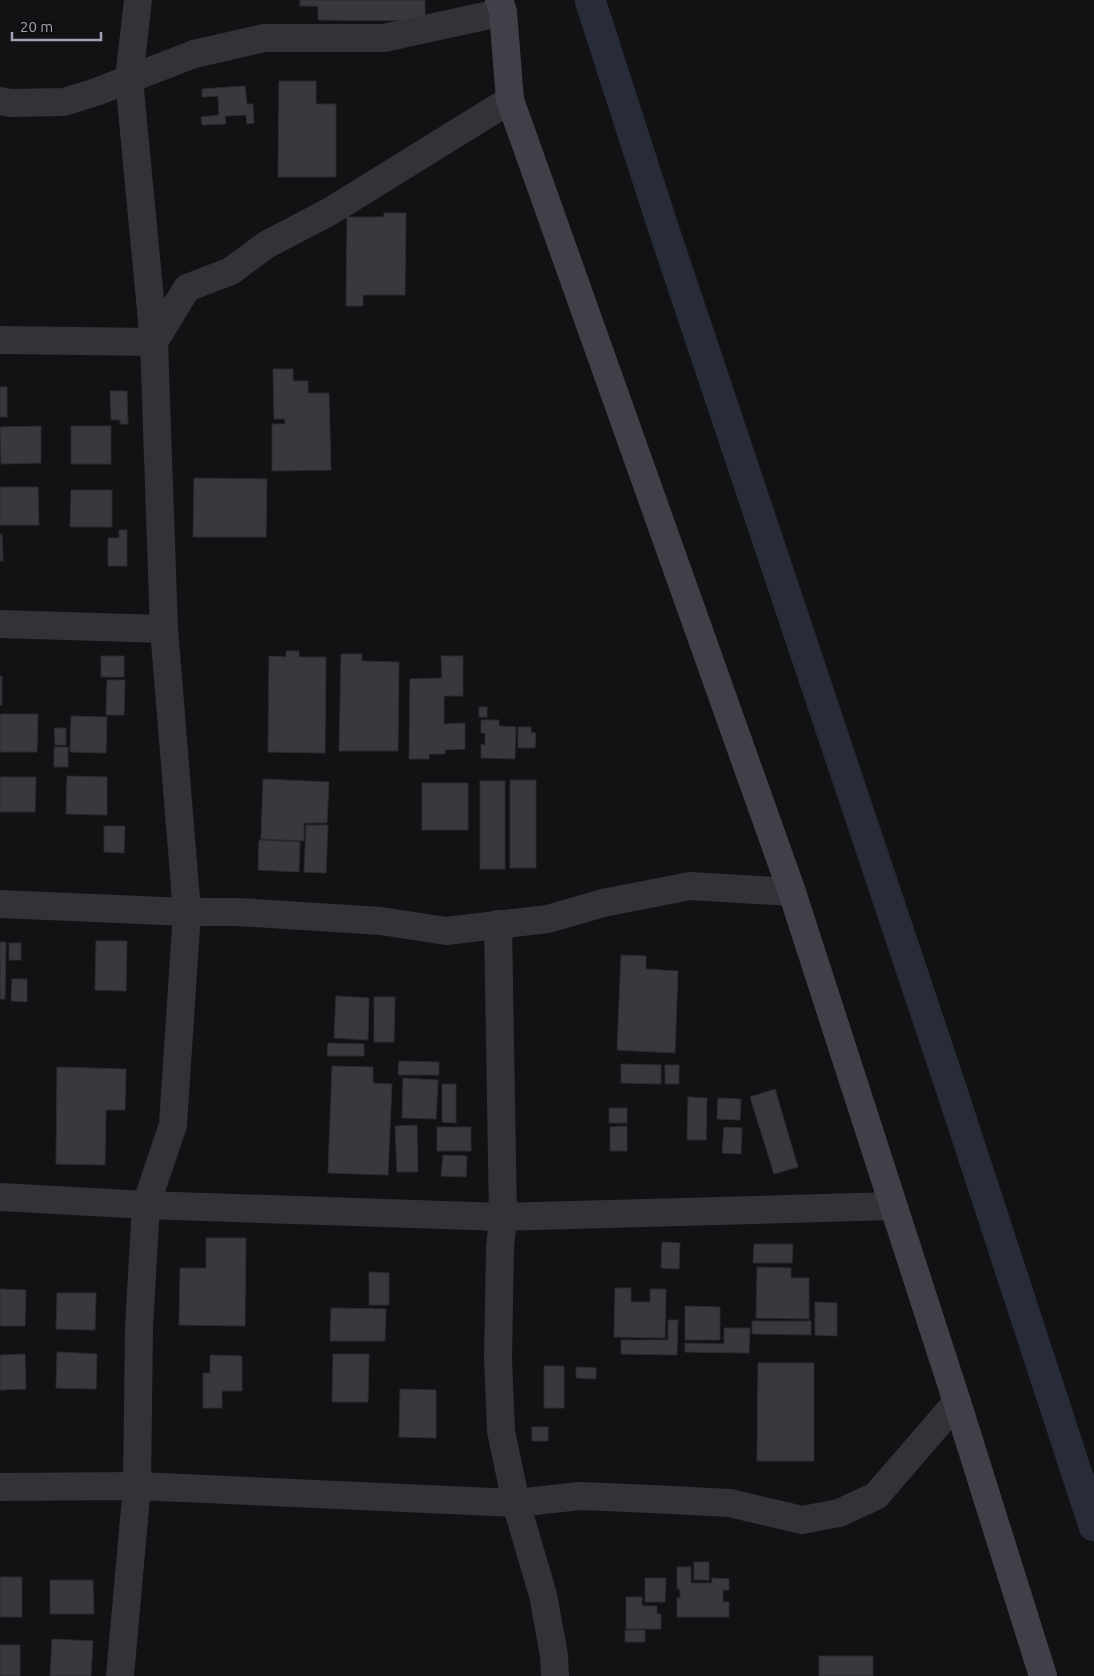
<svg xmlns="http://www.w3.org/2000/svg" width="1094" height="1676" viewBox="0 0 1094 1676" font-family="Ubuntu,sans-serif">
	<style>
		.lines { fill: none; stroke-linecap: round; stroke-linejoin: round }
		.canal { stroke: #272c38; stroke-width: 31 }
		.building { fill: #39383f; stroke: #2c2b30 }
		.street { stroke: #333239; stroke-width: 28 }
		.secondary { stroke: #404049; stroke-width: 28 }
	</style>
	<rect width="100%" height="100%" fill="#121113"/>
	<g class="lines">
		<!-- canal -->
		<polyline class="canal" points="590,0 663,227 952,1091 1094,1526"/>
	</g>
	<!-- building -->
	<g class="building">
		<polygon points="300,0 425,0 425,21 318,20 318,6 300,6"/>
		<polygon points="279,81 316,81 316,104 336,104 336,177 278,177"/>
		<polygon points="245,86 247,104 253,104 254,123 247,124 246,115 225,116 226,124 202,125 201,117 219,115 218,96 202,97 202,89"/>
		<polygon points="384,213 406,213 405,295 363,295 363,306 346,306 347,217 384,217"/>
		<polygon points="273,369 293,369 293,381 308,381 308,393 329,393 331,470 272,471 272,424 285,424 285,419 274,419"/>
		<rect x="0" y="387" width="7" height="30"/>
		<polygon points="110,391 127,391 128,424 120,424 120,420 111,420"/>
		<polygon points="41,426 41,463 1,464 0,427"/>
		<rect x="71" y="426" width="40" height="38"/>
		<polygon points="194,478 267,479 266,537 193,537"/>
		<polygon points="0,487 38,487 39,525 0,525"/>
		<polygon points="71,490 112,490 112,527 70,527"/>
		<polygon points="119,530 127,530 127,566 108,566 108,538 119,538"/>
		<polygon points="0,534 2,534 3,561 0,561"/>
		<polygon points="286,651 299,651 299,657 326,657 325,753 268,752 269,656 286,657"/>
		<polygon points="341,654 362,654 362,661 399,662 398,751 339,751"/>
		<rect x="101" y="656" width="23" height="21"/>
		<polygon points="441,656 463,656 463,696 444,696 444,724 465,723 465,749 445,750 445,754 429,754 429,759 409,759 410,679 442,678"/>
		<rect x="0" y="676" width="2" height="29"/>
		<polygon points="107,680 125,680 124,715 106,715"/>
		<rect x="479" y="707" width="8" height="10"/>
		<polygon points="0,714 38,714 37,752 0,752"/>
		<polygon points="71,716 107,717 106,753 70,752"/>
		<polygon points="481,720 499,720 499,726 516,727 515,759 481,758 481,744 485,745 485,733 481,733"/>
		<polygon points="518,727 531,727 531,732 536,733 535,748 518,748"/>
		<polygon points="54,728 66,728 66,745 55,745"/>
		<rect x="54" y="747" width="14" height="20"/>
		<polygon points="67,776 107,777 107,815 66,814"/>
		<polygon points="0,777 36,777 35,812 0,812"/>
		<polygon points="263,779 329,782 327,823 304,823 304,841 261,839"/>
		<rect x="510" y="780" width="26" height="88"/>
		<rect x="480" y="781" width="25" height="88"/>
		<rect x="422" y="783" width="46" height="47"/>
		<polygon points="306,825 328,825 326,873 304,872"/>
		<polygon points="104,826 125,826 124,853 104,852"/>
		<polygon points="259,840 300,842 299,872 258,870"/>
		<polygon points="96,941 127,941 126,991 95,990"/>
		<polygon points="0,942 6,942 5,999 0,999"/>
		<rect x="9" y="943" width="12" height="17"/>
		<polygon points="621,955 646,956 646,969 678,971 675,1053 617,1050"/>
		<polygon points="12,979 27,979 27,1002 11,1001"/>
		<polygon points="336,996 369,998 368,1040 334,1038"/>
		<polygon points="374,997 395,997 394,1042 374,1042"/>
		<polygon points="328,1043 364,1044 364,1056 327,1056"/>
		<polygon points="399,1061 439,1062 439,1075 398,1075"/>
		<polygon points="621,1064 661,1065 661,1084 621,1083"/>
		<rect x="665" y="1065" width="14" height="19"/>
		<polygon points="332,1066 373,1067 373,1083 392,1084 388,1175 328,1173"/>
		<polygon points="57,1067 126,1069 125,1110 106,1110 105,1165 56,1164"/>
		<polygon points="403,1078 438,1080 436,1119 402,1118"/>
		<polygon points="442,1084 456,1084 456,1123 442,1122"/>
		<polygon points="775,1089 798,1167 774,1174 750,1097"/>
		<polygon points="688,1097 707,1098 706,1140 687,1140"/>
		<polygon points="718,1098 741,1099 740,1120 717,1119"/>
		<rect x="609" y="1108" width="18" height="15"/>
		<polygon points="417,1125 418,1172 397,1172 395,1126"/>
		<polygon points="627,1126 627,1151 610,1151 610,1127"/>
		<rect x="437" y="1127" width="34" height="24"/>
		<polygon points="724,1127 742,1128 741,1154 722,1153"/>
		<polygon points="443,1155 467,1156 466,1177 441,1176"/>
		<polygon points="206,1238 246,1238 245,1326 179,1325 180,1268 206,1268"/>
		<polygon points="662,1242 680,1243 679,1269 661,1268"/>
		<polygon points="754,1244 793,1244 792,1263 753,1263"/>
		<polygon points="757,1267 791,1268 791,1278 809,1278 809,1319 756,1318"/>
		<polygon points="369,1272 389,1273 389,1305 369,1305"/>
		<polygon points="615,1288 631,1288 631,1302 650,1302 650,1289 666,1289 665,1338 614,1337"/>
		<polygon points="0,1289 26,1290 25,1326 0,1326"/>
		<polygon points="57,1293 96,1293 95,1330 56,1329"/>
		<polygon points="815,1302 837,1303 837,1336 815,1335"/>
		<polygon points="685,1306 720,1307 720,1340 685,1340"/>
		<polygon points="331,1308 386,1309 385,1341 330,1341"/>
		<polygon points="668,1320 678,1320 677,1355 621,1354 621,1340 668,1340"/>
		<polygon points="752,1321 811,1321 811,1335 752,1334"/>
		<polygon points="724,1328 750,1328 749,1353 685,1352 685,1343 724,1344"/>
		<polygon points="57,1352 97,1354 96,1389 56,1388"/>
		<polygon points="25,1354 26,1389 0,1390 0,1355"/>
		<polygon points="333,1354 369,1354 368,1402 332,1402"/>
		<polygon points="210,1355 242,1356 242,1391 222,1391 222,1408 203,1408 203,1373 210,1373"/>
		<polygon points="758,1363 814,1363 814,1461 757,1461"/>
		<rect x="544" y="1366" width="20" height="42"/>
		<polygon points="576,1367 596,1368 596,1379 576,1378"/>
		<polygon points="400,1389 436,1390 436,1438 399,1437"/>
		<rect x="532" y="1427" width="16" height="14"/>
		<rect x="694" y="1562" width="15" height="18"/>
		<polygon points="677,1567 691,1567 691,1583 712,1583 712,1578 729,1579 729,1590 723,1590 723,1602 729,1602 729,1617 677,1617 677,1598 680,1598 680,1589 677,1589"/>
		<rect x="0" y="1577" width="22" height="40"/>
		<polygon points="645,1578 666,1578 665,1602 645,1602"/>
		<polygon points="50,1580 93,1580 94,1614 50,1614"/>
		<polygon points="626,1597 642,1597 642,1606 657,1606 657,1614 661,1614 661,1629 626,1629"/>
		<rect x="625" y="1630" width="20" height="12"/>
		<polygon points="52,1639 93,1641 91,1676 50,1676"/>
		<rect x="0" y="1645" width="20" height="31"/>
		<rect x="819" y="1656" width="54" height="20"/>
	</g>
	<g class="lines">
		<!-- street -->
		<g class="street">
			<polyline points="0,101 10,103 64,102 96,92 194,54 264,38 384,38 503,12"/>
			<polyline points="0,340 154,342 187,288 231,271 266,245 329,212 510,100"/>
			<polyline points="0,624 164,629"/>
			<polyline points="0,904 187,912 238,912 381,921 446,931 548,919 603,903 690,886 792,892"/>
			<polyline points="498,924 503,1217 500,1248 498,1358 501,1431 516,1503 543,1595 554,1655 555,1676"/>
			<polyline points="0,1197 146,1205 503,1217 893,1206"/>
			<polyline points="0,1487 137,1486 516,1503 580,1496 652,1499 730,1503 802,1520 839,1513 876,1496 957,1402"/>
			<polyline points="120,1676 137,1486 139,1327 146,1205 173,1125 187,912 164,629 154,342 129,79 138,0"/>
		</g>
		<!-- secondary -->
		<polyline class="secondary" points="499,0 503,12 510,100 792,892 957,1402 1043,1676"/>
	</g>
	<!-- scale -->
	<path d="M12 32v8h89v-8" fill="none" stroke="#a1a3b5" stroke-width="2.5"/>
	<text x="20" y="32" font-size="15" fill="#a1a3b5" stroke="#0d0d0e" stroke-width="4" paint-order="stroke">20 m</text>
</svg>
